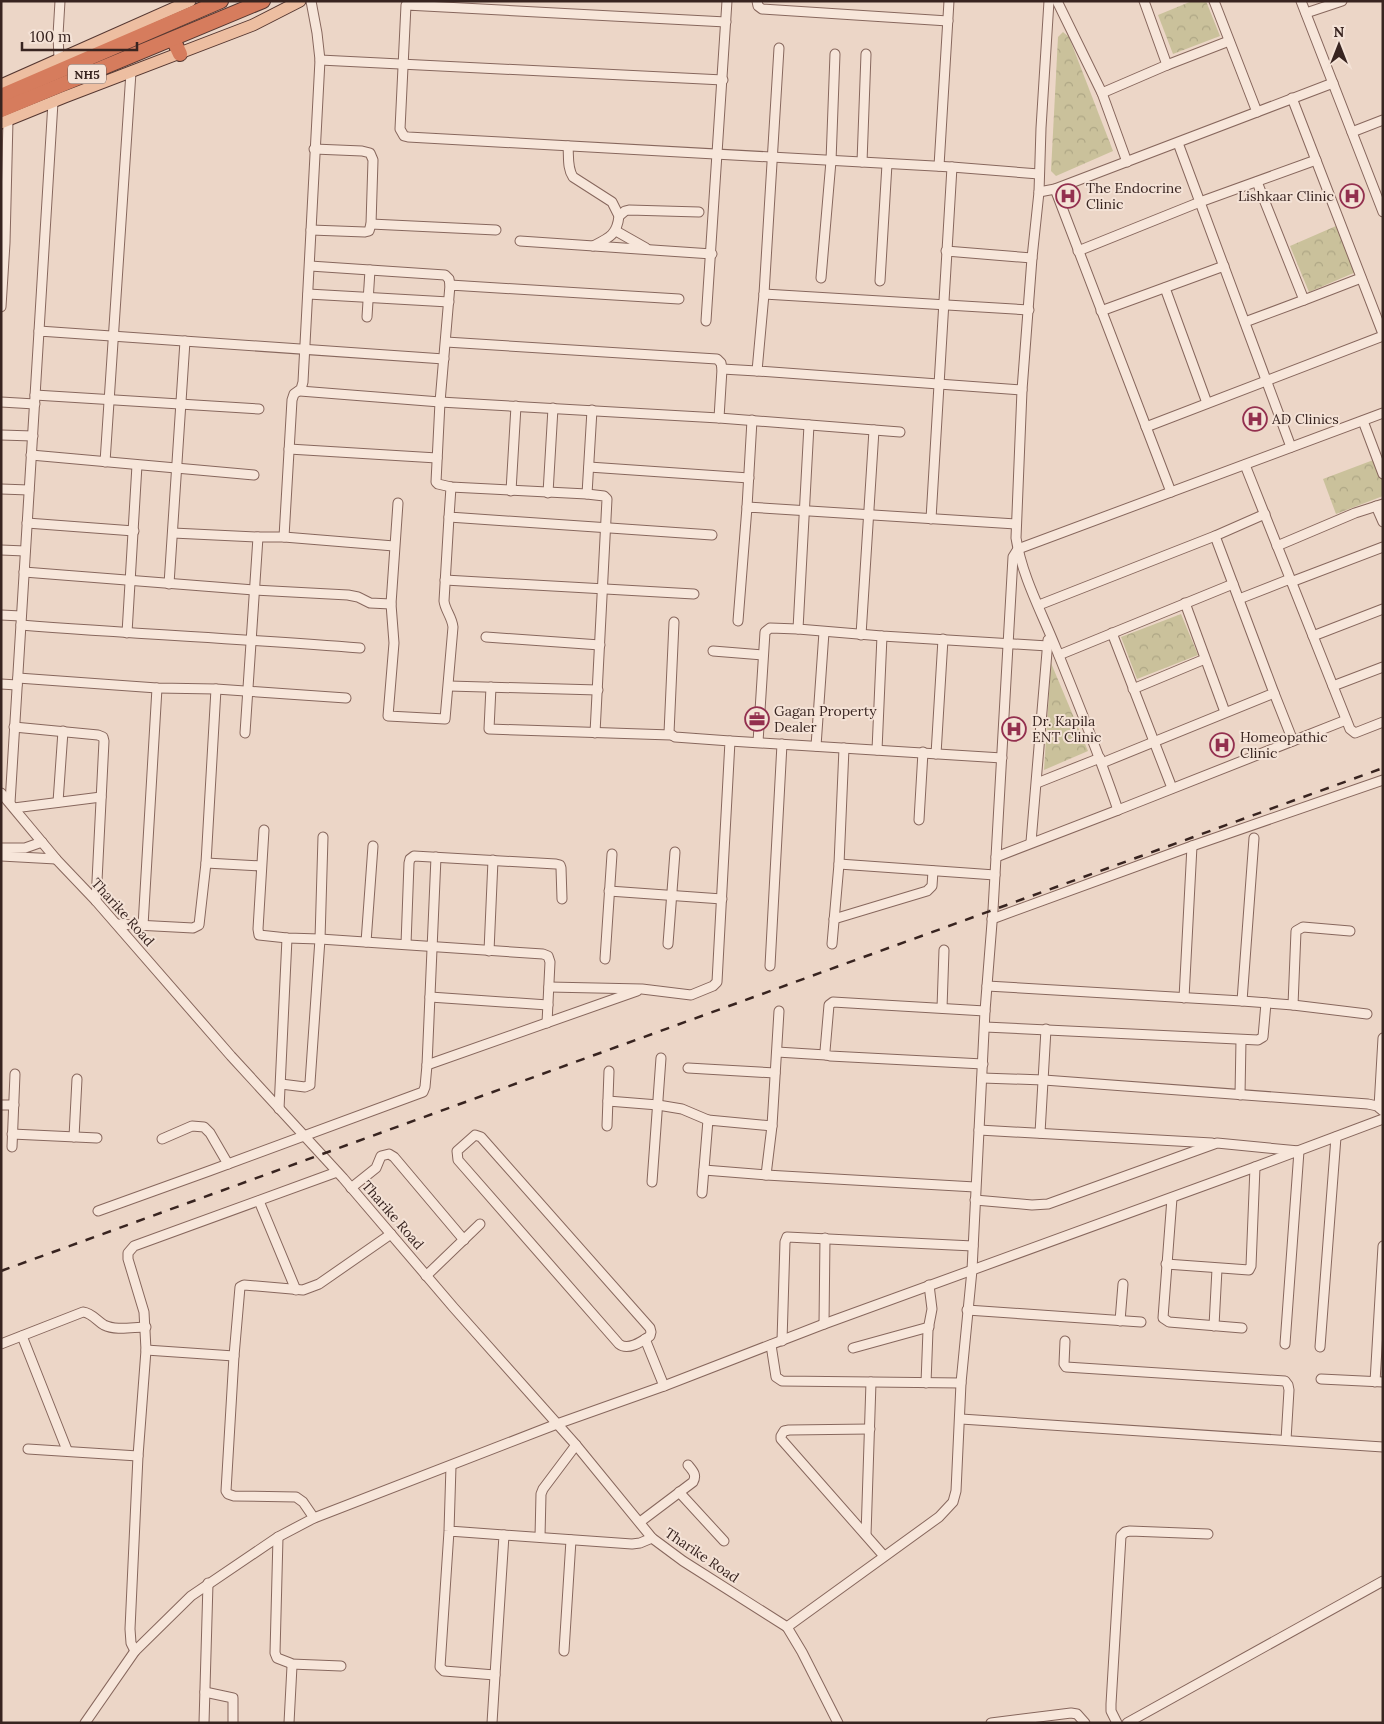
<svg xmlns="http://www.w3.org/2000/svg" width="1384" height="1724" viewBox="0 0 1384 1724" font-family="Lora,serif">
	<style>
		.park { fill: url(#park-crowns) }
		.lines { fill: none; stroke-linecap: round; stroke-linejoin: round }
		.minor-casing { stroke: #87675d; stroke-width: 11 }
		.major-casing { stroke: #553731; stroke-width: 13 }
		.highway-casing { stroke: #553731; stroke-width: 16 }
		.minor { stroke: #f7e6da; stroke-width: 9 }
		.major { stroke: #edbea1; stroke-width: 11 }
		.highway { stroke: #d67c5d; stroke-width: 14 }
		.rail { stroke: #382420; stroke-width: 2.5; stroke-dasharray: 9 9; stroke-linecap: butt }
		.labels { text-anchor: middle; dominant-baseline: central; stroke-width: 4; stroke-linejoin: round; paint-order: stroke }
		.shield { fill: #f4e2d6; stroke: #705d57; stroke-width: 1 }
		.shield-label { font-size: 12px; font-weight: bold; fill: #382420 }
		.poi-label { font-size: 14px; fill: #382420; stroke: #f4e2d6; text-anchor: start }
		.street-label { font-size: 14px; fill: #382420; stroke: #f4e2d6 }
	</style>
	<defs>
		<pattern id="park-crowns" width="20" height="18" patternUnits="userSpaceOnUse" patternTransform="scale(1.25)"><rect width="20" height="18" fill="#cac19b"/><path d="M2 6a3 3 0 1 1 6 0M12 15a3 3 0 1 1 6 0" fill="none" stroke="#aea685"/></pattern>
	</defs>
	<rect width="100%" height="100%" fill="#ecd6c7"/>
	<!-- park -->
	<g class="park">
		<polygon points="1192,1 1206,1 1220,36 1173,54 1158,15"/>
		<polygon points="1063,32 1069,37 1113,151 1056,176 1051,171 1058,37"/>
		<polygon points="1336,226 1356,272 1309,292 1290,246"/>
		<polygon points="1376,459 1383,476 1383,496 1336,514 1323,479"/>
		<polygon points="1181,614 1198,655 1137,679 1121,637"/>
		<polygon points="1051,663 1088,751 1044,770"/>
	</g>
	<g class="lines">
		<!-- minor casing -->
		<g class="minor-casing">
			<g id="minor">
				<polyline points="757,1 758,6 762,9 948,21"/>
				<path d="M 1049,1 L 1041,128 L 1039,192 L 1032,258 L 1022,390 L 1016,538 C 1022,576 1041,611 1055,646 C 1077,700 1099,754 1118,810 L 1346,720"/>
				<polyline points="1057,1 1102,93 1167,65 1144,1"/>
				<polyline points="1214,1 1257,112"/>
				<polyline points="1301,1 1383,212"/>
				<polyline points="1306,13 1342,1"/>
				<polyline points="726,22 406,5 400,129 404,136 408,137 952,167 1039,174"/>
				<polyline points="779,48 764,294 757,371 1022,390"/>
				<polyline points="59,59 58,35 60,1"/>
				<polyline points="320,60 723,80"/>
				<polyline points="1167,65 1229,41"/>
				<polyline points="1102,93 1127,162"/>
				<polyline points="1292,98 1383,334"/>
				<polyline points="1352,132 1383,120"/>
				<polyline points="1178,143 1291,447"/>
				<path d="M 568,146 C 569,157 567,168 573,177 L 612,202 L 619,216 C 617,235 609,238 593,246"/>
				<polyline points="862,162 866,54"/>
				<polyline points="939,166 949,1"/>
				<polyline points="1257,182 1304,300 1361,278"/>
				<polyline points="1055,189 1171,492"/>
				<polyline points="1039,192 1055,189 1333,83"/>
				<polyline points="619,216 625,211 629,210 699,212"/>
				<polyline points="371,224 496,230"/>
				<polyline points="311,230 365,232 369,231 371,224 373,160 370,153 362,151 314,149"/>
				<polyline points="616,231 646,248"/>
				<polyline points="520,241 712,254"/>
				<polyline points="946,251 1032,258"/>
				<polyline points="1078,251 1200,202 1316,160"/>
				<polyline points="310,266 445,275 449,279 450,285"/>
				<polyline points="821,278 831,161 835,54"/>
				<polyline points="880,281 887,164"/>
				<polyline points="1165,288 1207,403"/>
				<polyline points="308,294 449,302"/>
				<polyline points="764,294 1029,310"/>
				<polyline points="1,307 5,243 8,120"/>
				<polyline points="1101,311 1224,266"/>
				<polyline points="367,317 370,270"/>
				<polyline points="706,321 727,1"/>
				<polyline points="1245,322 1304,300"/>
				<polyline points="39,331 53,102"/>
				<polyline points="446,342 717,359 721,363 722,369 719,418 900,432"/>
				<polyline points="722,369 757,371"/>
				<polyline points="300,391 440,402 719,418"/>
				<polyline points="35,395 259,409"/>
				<polyline points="1,402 35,404"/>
				<polyline points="1363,421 1383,474"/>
				<polyline points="809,425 798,629 882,636 1048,646"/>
				<polyline points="1146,427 1383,336"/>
				<polyline points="1,435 33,436"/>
				<polyline points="289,449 437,458"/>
				<polyline points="31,455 254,475"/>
				<polyline points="105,462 131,72"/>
				<polyline points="1245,465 1350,729 1355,733 1383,722"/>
				<polyline points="589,467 749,478"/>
				<polyline points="451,487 449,517 712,535"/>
				<polyline points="1,489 29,490"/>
				<polyline points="511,491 516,406"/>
				<polyline points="548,493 553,408"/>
				<polyline points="587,494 592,410"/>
				<path d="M 398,503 L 391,604 L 394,643 L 388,716 L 445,719 L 453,627 C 452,617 445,610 444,601 L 449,517"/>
				<polyline points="1376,506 1383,522"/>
				<polyline points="747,507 752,420"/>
				<polyline points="931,519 952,167"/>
				<polyline points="27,523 134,531"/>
				<polyline points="173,533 258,537"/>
				<polyline points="284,537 394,546"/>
				<polyline points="1277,546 1355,513 1383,504"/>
				<polyline points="1,550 25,551"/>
				<polyline points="24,572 254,590 348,595 358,597 370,603 391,604"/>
				<polyline points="445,580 694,594"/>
				<polyline points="1291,582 1383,547"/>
				<polyline points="169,584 185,341"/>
				<polyline points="1239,599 1290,579"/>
				<polyline points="1185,603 1225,712"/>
				<polyline points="1039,605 1215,536"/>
				<polyline points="1,615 21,616"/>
				<polyline points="738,621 747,507 1016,524"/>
				<path d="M 21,625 C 134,634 247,639 360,648"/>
				<polyline points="127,633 137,465"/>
				<polyline points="1112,633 1172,788"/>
				<polyline points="861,635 874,430"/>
				<polyline points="1313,636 1383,609"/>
				<polyline points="486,637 600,645"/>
				<polyline points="713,651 763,655"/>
				<polyline points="1059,655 1233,584"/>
				<polyline points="18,678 157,688 216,689 346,698"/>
				<polyline points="1,684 17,685"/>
				<polyline points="449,686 598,690"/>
				<polyline points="1333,686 1383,667"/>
				<polyline points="491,687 489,729 671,735"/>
				<polyline points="1133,689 1205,659"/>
				<polyline points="1274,693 1293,741"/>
				<polyline points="14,727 98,735 103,737 104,741 96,901"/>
				<polyline points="245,733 258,537 284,537 292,400 294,394 301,389 303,382 320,60 317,33 311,1"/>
				<polyline points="595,733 607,499 604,496 587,494 451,487 438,484 436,482 440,402 450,285 679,299"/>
				<polyline points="730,741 1002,758"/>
				<polyline points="758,742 765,632 770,628 798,629"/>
				<polyline points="816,746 824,632"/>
				<polyline points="877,750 882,636"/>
				<polyline points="936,754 943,639"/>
				<polyline points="1102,763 1274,693 1215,536 1265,514"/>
				<polyline points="1037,783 1100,758"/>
				<polyline points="1,793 56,859 96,901 231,1056 343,1178 454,1308 576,1445 652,1538 683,1561 787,1627"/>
				<polyline points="58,802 63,731"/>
				<polyline points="10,803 39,331 444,359"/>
				<polyline points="14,808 101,797"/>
				<polyline points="919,820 923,752"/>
				<polyline points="264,830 258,929 259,935 287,938 320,939 543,954 548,956 550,962 547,1023"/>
				<polyline points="1031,842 1048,640"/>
				<polyline points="1,848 25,848 42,842"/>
				<polyline points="1,856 56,859"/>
				<polyline points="996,857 1118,810"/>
				<polyline points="206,863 261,866"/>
				<polyline points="839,864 995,875"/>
				<polyline points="609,891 722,899"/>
				<polyline points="834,919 927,891 932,886 933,871"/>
				<polyline points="992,919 1192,846 1383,780"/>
				<polyline points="117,924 193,928 199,925 206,863 216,689"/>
				<polyline points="143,926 157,688"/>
				<polyline points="366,942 373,846"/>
				<polyline points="406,944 409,863 410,859 414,856 556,864 560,865 561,868 562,899"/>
				<polyline points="668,944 675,852"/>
				<polyline points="832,944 839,864 844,748"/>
				<polyline points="489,951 493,860"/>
				<polyline points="605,959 612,854"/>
				<polyline points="770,966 782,744"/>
				<polyline points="987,986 1242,1001 1254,838"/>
				<polyline points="549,987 642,989 691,995 713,986 717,982 730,741 675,737 669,733 674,622"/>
				<polyline points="430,997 548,1005"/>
				<polyline points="1184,998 1192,846"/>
				<polyline points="1242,1001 1293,1005 1367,1014"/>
				<polyline points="1293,1005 1296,931 1303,927 1350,931"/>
				<polyline points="942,1008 944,950"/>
				<polyline points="985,1027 1258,1040 1263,1037 1266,1003"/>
				<polyline points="777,1052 826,1055"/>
				<polyline points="983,1064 830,1056 826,1055 825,1051 829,1005 833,1002 985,1011"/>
				<polyline points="427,1065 637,991"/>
				<polyline points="688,1068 775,1073"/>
				<polyline points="982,1078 1044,1080 1368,1104 1377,1106 1383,1111"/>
				<polyline points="281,1084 305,1087 310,1085 310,1083 320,939 323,837"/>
				<polyline points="1240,1095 1241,1040"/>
				<polyline points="608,1101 658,1105 682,1109 708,1120"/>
				<polyline points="1,1105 14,1105"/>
				<polyline points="1379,1107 1383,1038"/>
				<polyline points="279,1109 287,938"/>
				<polyline points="607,1126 609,1071"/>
				<polyline points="979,1130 1212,1143"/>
				<polyline points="1040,1133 1046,1029"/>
				<polyline points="12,1134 97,1138"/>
				<path d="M 475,1135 L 481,1137 L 650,1328 L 651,1332 L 650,1336 C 641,1342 628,1351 619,1344 L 458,1160 L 457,1151 Z"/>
				<polyline points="74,1137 77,1079"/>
				<polyline points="162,1139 192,1126 204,1127 210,1133 228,1164"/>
				<polyline points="12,1147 15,1074"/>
				<polyline points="704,1170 766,1175 772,1126 779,1011"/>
				<polyline points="766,1175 975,1187"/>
				<polyline points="652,1182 661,1058"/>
				<polyline points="351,1188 376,1168 381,1156 389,1154 394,1157 464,1240"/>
				<polyline points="702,1193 708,1120 772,1126"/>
				<polyline points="1172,1198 1163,1318 1169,1322 1242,1328"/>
				<polyline points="975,1200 1032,1205 1048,1204 1217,1143 1299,1151 1285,1344"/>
				<polyline points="259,1201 296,1290"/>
				<polyline points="98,1211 209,1171 423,1092 425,1087 427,1065 436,857"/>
				<polyline points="1166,1264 1249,1270 1251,1266 1255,1167"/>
				<polyline points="426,1276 480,1224"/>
				<polyline points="967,1310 1141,1322"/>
				<polyline points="1120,1321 1123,1284"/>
				<polyline points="824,1324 825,1238"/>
				<polyline points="1214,1326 1217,1269"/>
				<polyline points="22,1336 67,1450"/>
				<polyline points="645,1339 664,1386"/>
				<polyline points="782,1341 785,1242 787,1237 973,1246"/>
				<polyline points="1065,1341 1064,1364 1066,1367 1285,1381 1288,1385 1289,1390 1286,1440"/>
				<path d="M 1,1344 L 83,1312 C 92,1313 97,1321 104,1325 C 116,1331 133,1327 146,1327"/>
				<polyline points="771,1345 776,1377 782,1381 961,1383"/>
				<polyline points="1320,1347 1336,1137"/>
				<polyline points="853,1348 929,1327"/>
				<polyline points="146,1350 234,1356 240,1287 244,1285 303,1290 319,1284 391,1234"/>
				<polyline points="234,1356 226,1491 228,1494 234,1496 296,1497 303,1502 314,1518"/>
				<polyline points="1321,1379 1383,1382"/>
				<polyline points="1375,1382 1383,1246"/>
				<polyline points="926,1383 928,1330 932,1309 929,1285"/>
				<polyline points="961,1419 1383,1447"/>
				<polyline points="870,1429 789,1430 784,1431 781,1436 781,1439 884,1556"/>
				<polyline points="28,1449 138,1456"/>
				<polyline points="679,1492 724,1541"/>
				<path d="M 640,1522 L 693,1482 C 697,1475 693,1471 688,1465"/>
				<polyline points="449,1531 504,1535 495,1675 444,1671 440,1667 449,1531 451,1466"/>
				<polyline points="504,1535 632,1544 640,1543 652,1538"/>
				<polyline points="866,1535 871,1382"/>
				<polyline points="278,1537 275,1653 277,1658 290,1663 292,1666 289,1723"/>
				<polyline points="540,1537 541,1494 543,1489 576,1445"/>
				<polyline points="135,1651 131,1643 130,1629 138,1456 146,1350 144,1312 128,1259 128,1253 134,1246 337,1172"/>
				<polyline points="564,1651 571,1540"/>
				<polyline points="291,1664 341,1666"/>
				<polyline points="205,1692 233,1698 233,1723"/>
				<polyline points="85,1723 135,1651 191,1596 278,1537 314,1518 557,1424 664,1386 824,1324 1255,1167 1383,1119"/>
				<polyline points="204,1723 208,1583"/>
				<polyline points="492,1723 495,1675"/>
				<polyline points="838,1723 802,1652 787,1627 939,1517 953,1502 956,1491 961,1383 972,1270 985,1011 993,910 1013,557 1018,549 1383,413"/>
				<polyline points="991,1723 1071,1713 1077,1714 1085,1723"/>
				<polyline points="1117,1723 1111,1711 1111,1704 1121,1536 1125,1532 1130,1531 1208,1534"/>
				<polyline points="1127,1723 1383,1581"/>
			</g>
		</g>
		<!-- major casing -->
		<g class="major-casing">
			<g id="major">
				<polyline points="1,85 190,1"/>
				<polyline points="1,123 65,97 253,25 300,1"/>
			</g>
		</g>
		<!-- highway casing -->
		<g class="highway-casing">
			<g id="highway">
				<polyline points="173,39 180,54"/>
				<polyline points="1,96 221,1"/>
				<polyline points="1,110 263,1"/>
			</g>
		</g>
		<!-- minor -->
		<use href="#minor" class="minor"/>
		<!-- major -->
		<use href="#major" class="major"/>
		<!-- highway -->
		<use href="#highway" class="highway"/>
		<!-- rail -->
		<polyline class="rail" points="1,1271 1383,768"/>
	</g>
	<!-- icons -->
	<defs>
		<g id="hospital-ring" transform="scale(1.25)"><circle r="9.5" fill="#f4e2d6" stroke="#93304f" stroke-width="1.5"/><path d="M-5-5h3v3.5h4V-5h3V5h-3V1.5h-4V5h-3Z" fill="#93304f"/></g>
		<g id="office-ring" transform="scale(1.25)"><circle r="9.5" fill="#f4e2d6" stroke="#93304f" stroke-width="1.5"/><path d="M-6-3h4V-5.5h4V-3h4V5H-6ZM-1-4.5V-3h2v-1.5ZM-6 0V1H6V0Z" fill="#93304f"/></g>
	</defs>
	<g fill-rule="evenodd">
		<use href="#hospital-ring" x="1068" y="196"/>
		<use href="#hospital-ring" x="1352" y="196"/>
		<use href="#hospital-ring" x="1255" y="419"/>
		<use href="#office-ring" x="757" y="719"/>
		<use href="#hospital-ring" x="1014" y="729"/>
		<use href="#hospital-ring" x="1222" y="745"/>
	</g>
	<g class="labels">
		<!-- shield labels -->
		<rect class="shield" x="68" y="64.5" width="38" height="19" rx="4"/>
		<g class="shield-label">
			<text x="87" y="74">NH5</text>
		</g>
		<!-- poi labels -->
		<g class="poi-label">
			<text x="1086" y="188">The Endocrine<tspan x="1086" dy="16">Clinic</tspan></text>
			<text x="1334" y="196" text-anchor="end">Lishkaar Clinic</text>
			<text x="1272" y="419">AD Clinics</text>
			<text x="774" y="711">Gagan Property<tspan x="774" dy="16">Dealer</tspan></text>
			<text x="1032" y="721">Dr. Kapila<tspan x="1032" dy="16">ENT Clinic</tspan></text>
			<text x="1240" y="737">Homeopathic<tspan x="1240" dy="16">Clinic</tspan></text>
		</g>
		<!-- street labels -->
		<g class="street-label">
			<text transform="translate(123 912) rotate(48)">Tharike Road</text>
			<text transform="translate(393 1215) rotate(49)">Tharike Road</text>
			<text transform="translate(702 1555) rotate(34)">Tharike Road</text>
		</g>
	</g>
	<!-- border -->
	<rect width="1384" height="1724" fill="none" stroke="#382420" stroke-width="5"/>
	<!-- north arrow -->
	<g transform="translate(1339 45)" stroke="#f4e2d6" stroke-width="4" paint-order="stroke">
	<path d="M0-4L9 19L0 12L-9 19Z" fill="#382420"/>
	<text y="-8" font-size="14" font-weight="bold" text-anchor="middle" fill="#382420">N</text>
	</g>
	<!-- scale -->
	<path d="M22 42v8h115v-8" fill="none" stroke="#382420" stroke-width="2.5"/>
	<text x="30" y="42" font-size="15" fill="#382420" stroke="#f4e2d6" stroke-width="4" paint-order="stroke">100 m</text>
</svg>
